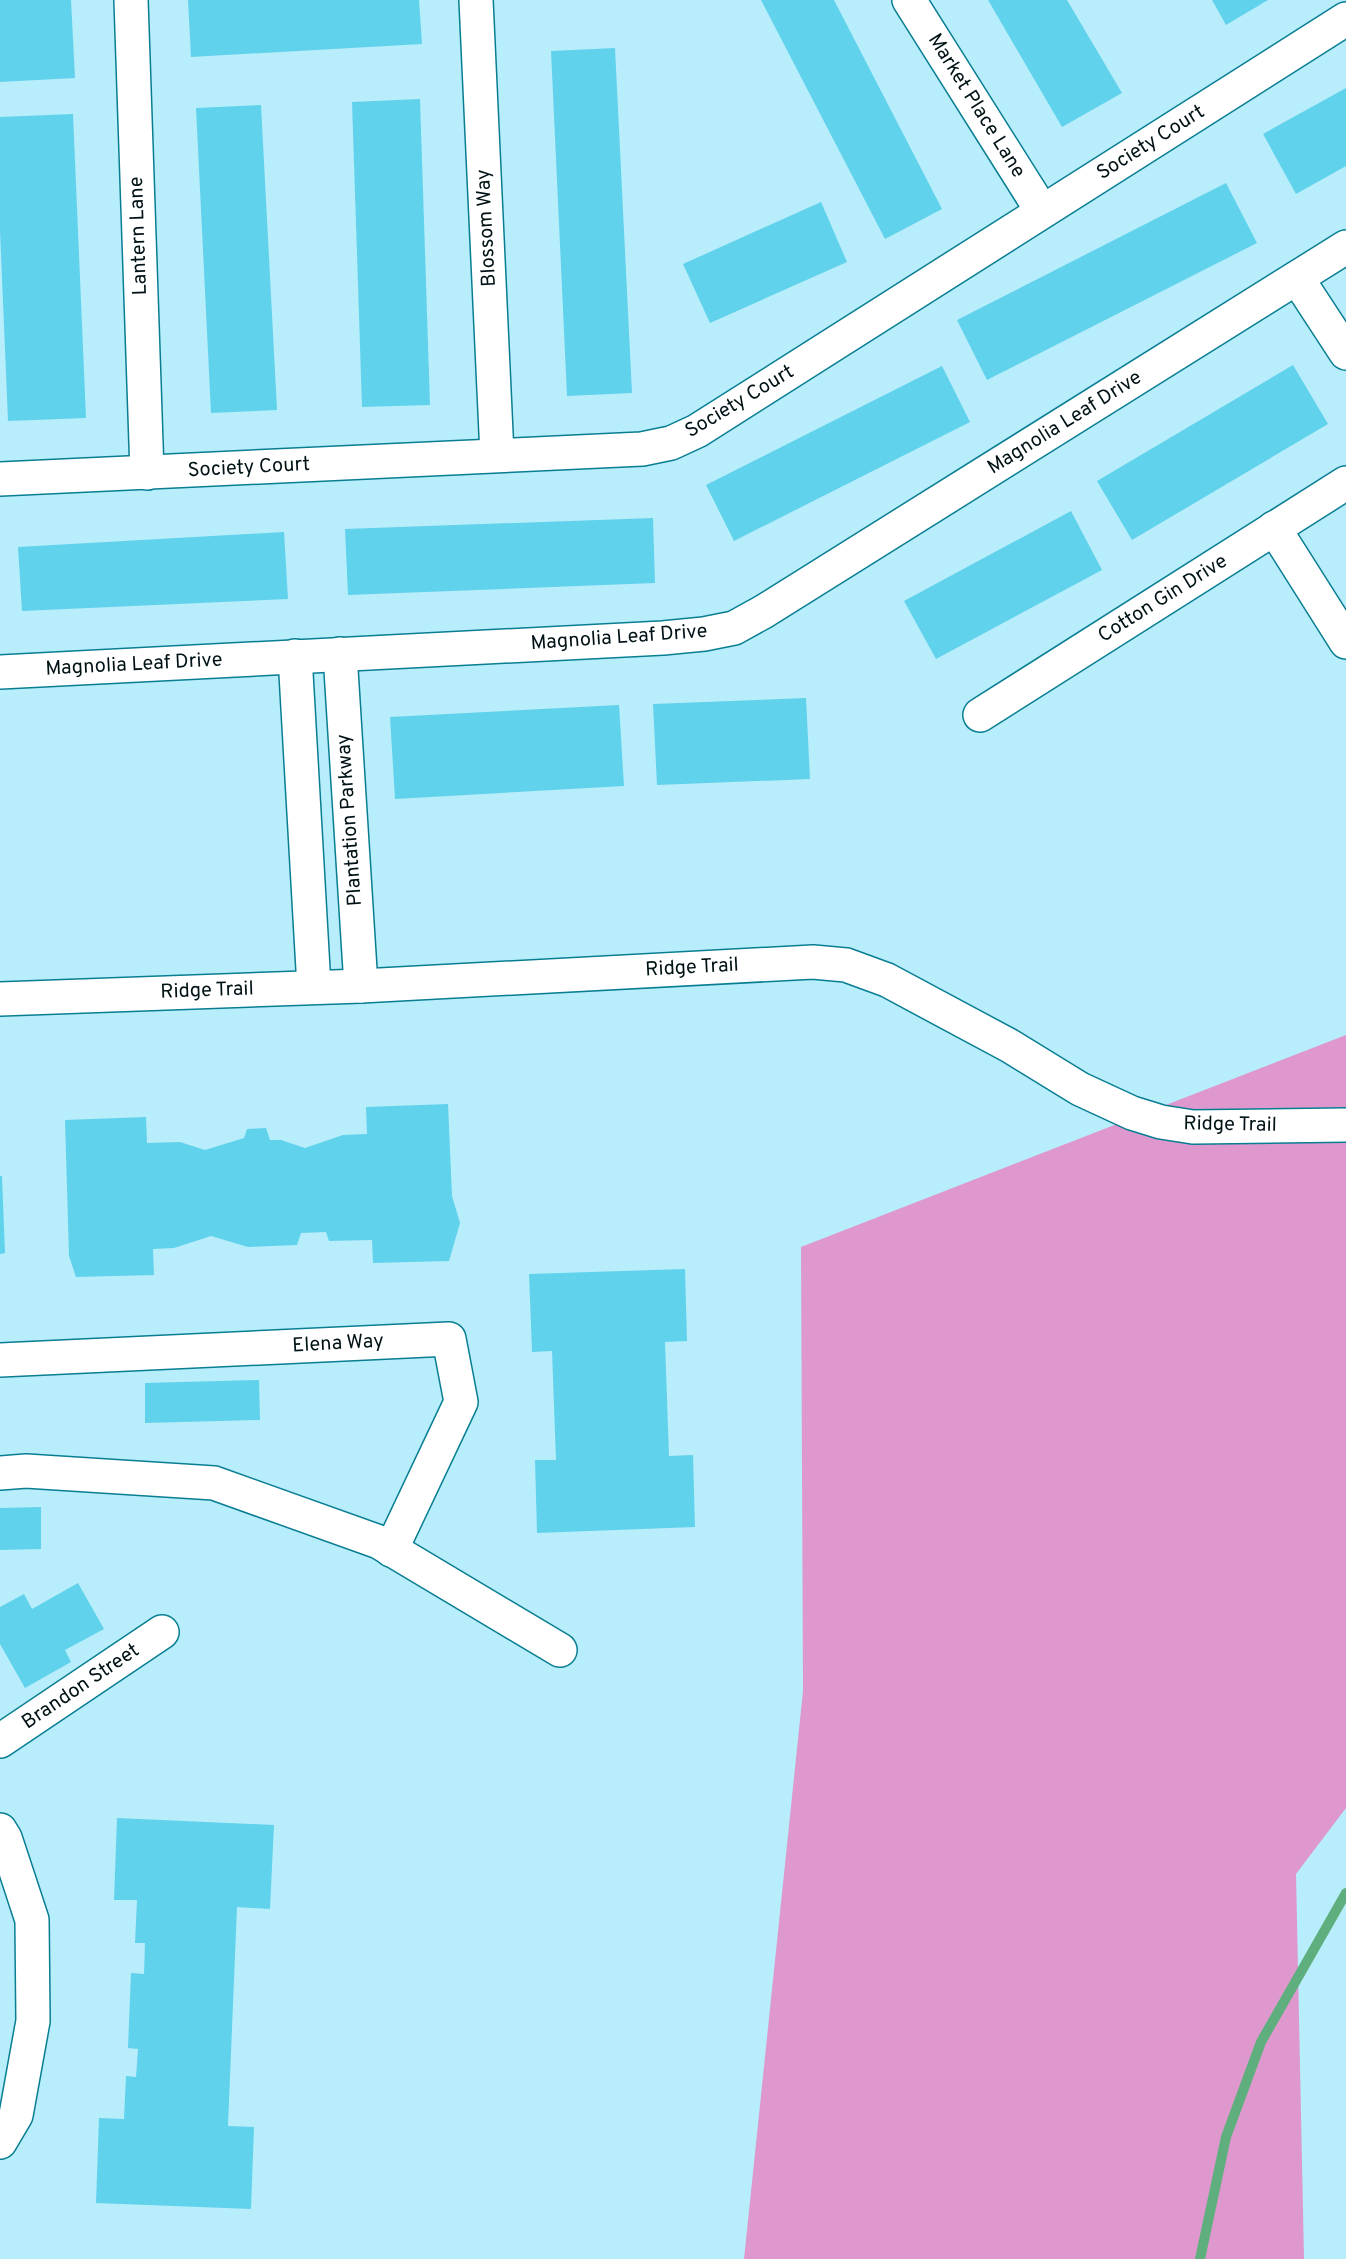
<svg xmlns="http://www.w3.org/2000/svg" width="1346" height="2259" viewBox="0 0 1346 2259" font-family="Overpass,sans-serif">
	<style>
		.forest { fill: #de98ce }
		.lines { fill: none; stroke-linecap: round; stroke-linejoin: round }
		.stream { stroke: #5faf7e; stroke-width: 10 }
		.building { fill: #61d2ec }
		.minor-casing { stroke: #087e93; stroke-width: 36 }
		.minor { stroke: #fff; stroke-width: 33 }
		.labels { text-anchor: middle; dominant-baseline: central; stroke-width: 6; stroke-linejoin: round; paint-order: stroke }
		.street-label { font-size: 20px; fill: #011217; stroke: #fff }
	</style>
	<rect width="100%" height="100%" fill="#b8edfb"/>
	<!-- forest -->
	<polygon class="forest" points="1346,1035 1346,1808 1296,1874 1304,2259 744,2259 803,1691 801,1247"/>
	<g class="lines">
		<!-- stream -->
		<polyline class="stream" points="1200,2259 1226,2137 1261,2042 1346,1893"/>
	</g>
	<!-- building -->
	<g class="building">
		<polygon points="0,0 71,0 75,78 0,82"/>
		<polygon points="188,0 419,0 422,44 191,57"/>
		<polygon points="761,0 834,0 942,209 885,239"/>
		<polygon points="988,0 1067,0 1122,93 1062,127"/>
		<polygon points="1212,0 1268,0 1226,25"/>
		<polygon points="615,48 632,393 567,396 551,51"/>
		<polygon points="1346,88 1346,166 1296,194 1263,134"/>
		<polygon points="420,99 430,405 362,407 352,102"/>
		<polygon points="261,105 277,410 211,413 196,108"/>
		<polygon points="73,114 86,418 8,421 0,231 0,117"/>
		<polygon points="1226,183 1257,243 987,380 957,320"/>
		<polygon points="821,202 847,262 710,323 683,264"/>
		<polygon points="1293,365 1328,424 1132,540 1097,481"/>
		<polygon points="942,366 970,422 734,541 706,485"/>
		<polygon points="1071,511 1102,570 936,659 904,601"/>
		<polygon points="653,518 655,583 348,595 345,529"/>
		<polygon points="284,532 288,599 22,611 18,547"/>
		<polygon points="806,698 810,779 657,785 653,704"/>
		<polygon points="619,705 624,786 395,799 390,717"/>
		<polygon points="448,1104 452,1196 460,1223 449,1261 373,1263 372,1240 329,1241 326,1232 301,1233 297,1245 248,1247 211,1236 174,1248 153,1249 154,1275 76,1277 69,1256 65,1120 146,1117 147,1143 180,1142 205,1150 244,1138 247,1129 266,1128 270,1140 281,1140 305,1148 343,1135 367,1134 366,1107"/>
		<polygon points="0,1176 2,1176 5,1253 0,1254"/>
		<polygon points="685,1269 687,1341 665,1342 669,1456 693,1455 695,1527 537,1533 535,1460 556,1460 552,1351 532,1352 529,1274"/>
		<polygon points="259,1380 260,1420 145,1423 145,1383"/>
		<polygon points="41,1507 41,1549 0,1550 0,1508"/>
		<polygon points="78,1583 104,1629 65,1650 71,1662 25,1688 0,1644 0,1607 24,1594 32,1609"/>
		<polygon points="117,1818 274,1825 270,1909 237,1907 228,2126 254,2127 251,2209 96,2203 99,2118 124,2119 126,2076 136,2077 138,2049 128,2048 131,1973 144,1974 145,1943 135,1943 137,1900 114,1900"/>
	</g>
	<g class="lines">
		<!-- minor casing -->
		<g class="minor-casing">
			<g id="minor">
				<polyline points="131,0 147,473"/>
				<polyline points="476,0 497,455"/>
				<polyline points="909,0 1042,211"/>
				<polyline points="1297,278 1346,353"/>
				<polyline points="0,479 642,449 671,443 697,431 1346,19"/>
				<polyline points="1274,528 1346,642"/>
				<polyline points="340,654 361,986"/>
				<polyline points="295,656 314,987"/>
				<polyline points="0,672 663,638 704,634 734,628 763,612 1346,247"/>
				<polyline points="980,715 1346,483"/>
				<polyline points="0,999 361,986 813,962 846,965 887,980 1010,1046 1080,1089 1132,1113 1161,1122 1193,1127 1346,1125"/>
				<polyline points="0,1360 449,1339 461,1402 391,1550"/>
				<polyline points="0,1473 26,1471 214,1483 379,1542 560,1650"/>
				<polyline points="0,1741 162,1632"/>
				<polyline points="0,1830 5,1838 32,1920 33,2021 16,2115 0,2142"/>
			</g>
		</g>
		<!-- minor -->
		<use href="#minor" class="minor"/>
	</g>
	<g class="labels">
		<!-- street labels -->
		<g class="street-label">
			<text transform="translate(976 106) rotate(58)">Market Place Lane</text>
			<text transform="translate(1151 143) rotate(-32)">Society Court</text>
			<text transform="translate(487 228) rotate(-93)">Blossom Way</text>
			<text transform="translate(139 236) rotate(-92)">Lantern Lane</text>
			<text transform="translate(740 402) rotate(-31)">Society Court</text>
			<text transform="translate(1065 423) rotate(-32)">Magnolia Leaf Drive</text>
			<text transform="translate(249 468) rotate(-3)">Society Court</text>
			<text transform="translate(1163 599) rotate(-32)">Cotton Gin Drive</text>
			<text transform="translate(619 638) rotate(-4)">Magnolia Leaf Drive</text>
			<text transform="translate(134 665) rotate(-3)">Magnolia Leaf Drive</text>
			<text transform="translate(350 820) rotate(-94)">Plantation Parkway</text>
			<text transform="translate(692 968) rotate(-3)">Ridge Trail</text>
			<text transform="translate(207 991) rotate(-2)">Ridge Trail</text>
			<text transform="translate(1230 1125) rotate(1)">Ridge Trail</text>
			<text transform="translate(338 1344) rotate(-3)">Elena Way</text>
			<text transform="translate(81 1687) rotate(-34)">Brandon Street</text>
		</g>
	</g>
</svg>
